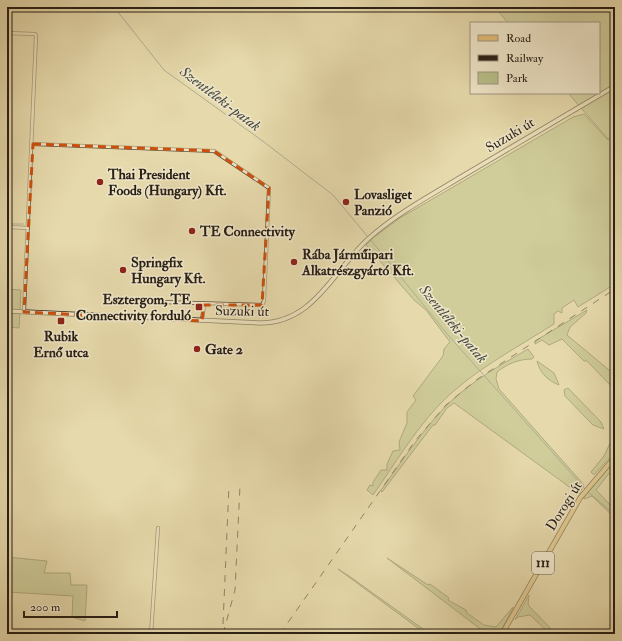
<svg xmlns="http://www.w3.org/2000/svg" width="622" height="641" viewBox="0 0 622 641" font-family="'IM FELL Double Pica',serif">
	<style>
		.green { fill: #b7bf88; stroke: #706f4e }
		.lines { fill: none; stroke-linecap: round; stroke-linejoin: round }
		.stream { stroke: #6b7b73; stroke-width: 1 }
		.minor-casing { stroke: #584e3b; stroke-width: 4 }
		.secondary-casing { stroke: #281f15; stroke-width: 5 }
		.primary-casing { stroke: #281f15; stroke-width: 5.5 }
		.minor { stroke: #efe6c9; stroke-width: 2.5 }
		.secondary { stroke: #efe6c9; stroke-width: 3.5 }
		.primary { stroke: #e3bc76; stroke-width: 4 }
		.rail { stroke: #281f15; stroke-width: 1; stroke-dasharray: 7 7; stroke-linecap: butt }
		.marked { fill: none; stroke: #cb500d; stroke-width: 3; stroke-dasharray: 8 5; stroke-linejoin: round }
		.poi-dot { fill: #8f2418; stroke: #efe6c9; stroke-width: 1.5 }
		.labels { text-anchor: middle; dominant-baseline: central; stroke-width: 3; stroke-linejoin: round; paint-order: stroke }
		.shield { fill: #efe6c9; stroke: #645b4b; stroke-width: 1 }
		.shield-label { font-size: 13px; font-weight: bold; fill: #281f15 }
		.street-label { font-size: 14px; fill: #281f15; stroke: #efe6c9 }
		.poi-label { font-size: 14px; font-weight: bold; fill: #281f15; stroke: #efe6c9; text-anchor: start }
		.water-label { font-size: 15px; font-style: italic; fill: #4a4d44; stroke: #efe6c9 }
	</style>
	<rect width="100%" height="100%" fill="#e6d9ac"/>
	<filter id="stains"><feTurbulence type="fractalNoise" baseFrequency=".005" numOctaves="4"/><feColorMatrix values="0 0 0 0 .2 0 0 0 0 .09 0 0 0 0 .02 0 0 0 .5 -.17"/></filter>
	<radialGradient id="worn" r=".72"><stop offset=".6" stop-color="#630" stop-opacity="0"/><stop offset="1" stop-color="#630" stop-opacity=".3"/></radialGradient>
	<!-- green -->
	<g class="green">
		<polygon points="495,7 615,7 615,135 608,139 568,93 599,93 599,23 508,23"/>
		<path d="M 584,114 L 608,140 L 615,136 L 615,284 L 578,307 L 574,300 L 562,308 L 562,313 L 558,311 L 554,314 L 554,324 C 515,349 470,372 438,406 C 413,433 394,465 373,495 L 367,490 L 370,485 L 373,486 L 373,482 L 381,470 L 387,470 L 387,464 L 393,451 L 400,450 L 399,442 L 407,423 L 407,412 L 416,400 L 413,396 L 443,356 L 444,349 L 450,342 L 426,310 L 414,300 L 366,245 L 374,237 L 400,218 L 573,117 Z"/>
		<polygon points="7,289 21,290 19,328 7,327"/>
		<polygon points="587,310 586,313 570,327 567,335 615,375 615,390 587,361 584,361 562,339 549,345 542,340 535,344 535,341"/>
		<path d="M 528,349 L 534,357 L 532,359 C 519,359 507,364 497,372 L 496,379 L 499,389 L 584,485 L 579,494 L 454,403 L 447,408 L 435,425 L 433,425 L 382,492 L 381,490 C 402,461 423,429 449,403 C 472,381 501,365 528,349 Z"/>
		<path d="M 537,361 L 554,373 L 559,385 C 548,381 540,373 537,361 Z"/>
		<polygon points="568,388 601,422 604,429 593,425 565,396 564,390"/>
		<polygon points="613,437 615,439 615,452 594,475 591,472 604,456"/>
		<polygon points="615,460 615,466 596,490 615,510 615,518 592,496 584,499 584,497"/>
		<polygon points="7,557 47,561 44,573 70,573 71,585 87,585 85,621 72,617 73,596 7,592"/>
		<polygon points="387,558 428,585 430,584 449,598 448,600 466,610 467,613 484,625 496,627 513,607 513,608 499,634 487,634"/>
		<polygon points="338,569 349,576 430,634 426,634"/>
		<polygon points="529,595 528,605 556,634 550,634 530,615 518,617 515,620"/>
	</g>
	<g class="lines">
		<!-- stream -->
		<g class="stream">
			<polyline points="114,7 164,70 264,142 333,195 368,237"/>
			<polyline points="7,224 23,224"/>
			<polyline points="370,239 448,335 586,490"/>
			<polyline points="588,492 615,515"/>
		</g>
		<!-- minor casing -->
		<g class="minor-casing">
			<g id="minor">
				<polyline points="7,33 35,34 36,36 24,312"/>
				<polyline points="33,144 214,151 269,188 264,301 262,305 126,301"/>
				<polyline points="7,227 28,228"/>
				<polyline points="202,320 204,305"/>
				<polyline points="151,634 158,528"/>
			</g>
		</g>
		<!-- secondary casing -->
		<g class="secondary-casing">
			<path id="secondary" d="M 7,311 L 260,323 C 314,323 333,271 368,239 C 397,213 433,194 466,174 C 516,145 565,115 615,86"/>
		</g>
		<!-- primary casing -->
		<g class="primary-casing">
			<polyline id="primary" points="502,634 580,498 615,457"/>
		</g>
		<!-- minor -->
		<use href="#minor" class="minor"/>
		<!-- secondary -->
		<use href="#secondary" class="secondary"/>
		<!-- primary -->
		<use href="#primary" class="primary"/>
		<!-- rail -->
		<g class="rail">
			<polyline points="223,624 229,485"/>
			<polyline points="223,634 235,590 240,486"/>
			<polyline points="280,634 415,441 446,405 476,380 615,289"/>
		</g>
	</g>
	<!-- marked area -->
	<path d="M0 0H622V641H0ZM 33,144 L 214,151 L 269,188 L 262,305 L 204,305 L 202,321 L 24,312 Z" fill="#e6d9ac" fill-opacity=".55" fill-rule="evenodd"/>
	<path class="marked" d="M 33,144 L 214,151 L 269,188 L 262,305 L 204,305 L 202,321 L 24,312 Z"/>
	<!-- markers -->
	<g class="poi-dot">
		<circle cx="100" cy="182" r="4"/>
		<circle cx="346" cy="202" r="4"/>
		<circle cx="192" cy="231" r="4"/>
		<circle cx="294" cy="262" r="4"/>
		<circle cx="123" cy="270" r="4"/>
		<rect x="195" y="303" width="8" height="8" rx="2"/>
		<rect x="57" y="317" width="8" height="8" rx="2"/>
		<circle cx="197" cy="349" r="4"/>
	</g>
	<g class="labels">
		<!-- shield labels -->
		<rect class="shield" x="532" y="552" width="22" height="22" rx="3"/>
		<g class="shield-label">
			<text x="543" y="563">111</text>
		</g>
		<!-- street labels -->
		<g class="street-label">
			<text transform="translate(510 135) rotate(-31)">Suzuki út</text>
			<text transform="translate(242 311) rotate(1)">Suzuki út</text>
			<text transform="translate(564 506) rotate(-58)">Dorogi út</text>
		</g>
		<!-- poi labels -->
		<g class="poi-label">
			<text x="108" y="174">Thai President<tspan x="108" dy="16">Foods (Hungary) Kft.</tspan></text>
			<text x="354" y="194">Lovasliget<tspan x="354" dy="16">Panzió</tspan></text>
			<text x="200" y="231">TE Connectivity</text>
			<text x="302" y="254">Rába Járműipari<tspan x="302" dy="16">Alkatrészgyártó Kft.</tspan></text>
			<text x="131" y="262">Springfix<tspan x="131" dy="16">Hungary Kft.</tspan></text>
			<text x="191" y="299" text-anchor="end">Esztergom, TE<tspan x="191" dy="16">Connectivity forduló</tspan></text>
			<text x="61" y="336" text-anchor="middle">Rubik<tspan x="61" dy="16">Ernő utca</tspan></text>
			<text x="205" y="349">Gate 2</text>
		</g>
		<!-- water labels -->
		<g class="water-label">
			<text transform="translate(220 99) rotate(37)">Szentléleki-patak</text>
			<text transform="translate(453 324) rotate(50)">Szentléleki-patak</text>
		</g>
	</g>
	<!-- margin -->
	<rect width="622" height="641" fill="none" stroke="#e6d9ac" stroke-width="24"/>
	<rect x="8" y="8" width="606" height="625" fill="none" stroke="#281f15" stroke-width="2"/>
	<rect x="12" y="12" width="598" height="617" fill="none" stroke="#281f15"/>
	<!-- legend -->
	<rect x="470" y="22" width="130" height="72" fill="#efe6c9" stroke="#9f9681"/>
	<rect x="478" y="35" width="20" height="6" fill="#e3bc76" stroke="#9f9681"/>
	<text x="506" y="42" font-size="12" fill="#281f15">Road</text>
	<rect x="478" y="55" width="20" height="6" fill="#281f15" stroke="#9f9681"/>
	<text x="506" y="62" font-size="12" fill="#281f15">Railway</text>
	<rect x="478" y="72" width="20" height="12" fill="#b7bf88" stroke="#9f9681"/>
	<text x="506" y="82" font-size="12" fill="#281f15">Park</text>
	<!-- scale -->
	<path d="M24 611v6h93v-6" fill="none" stroke="#281f15" stroke-width="2"/>
	<text x="30" y="611" font-size="12" fill="#281f15" stroke="#efe6c9" stroke-width="3" paint-order="stroke">200 m</text>
	<rect width="100%" height="100%" filter="url(#stains)"/>
	<rect width="100%" height="100%" fill="url(#worn)"/>
</svg>
